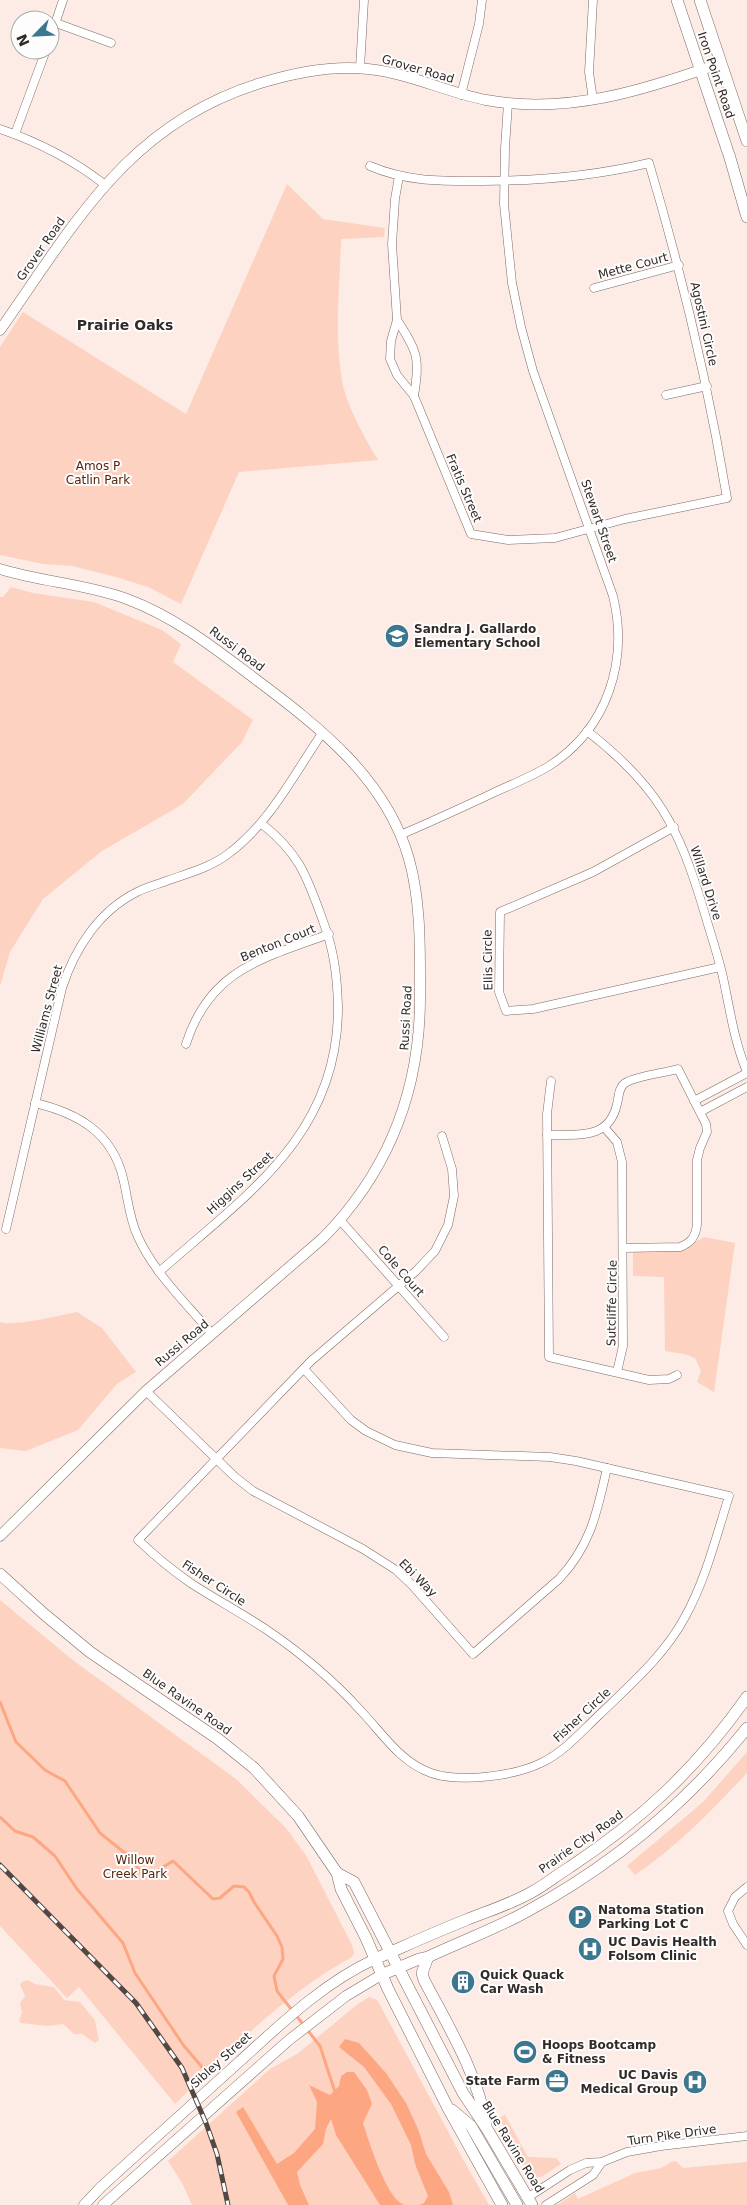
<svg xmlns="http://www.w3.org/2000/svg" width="747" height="2205" viewBox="0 0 747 2205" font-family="'DejaVu Sans',sans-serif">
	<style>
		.green { fill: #fdd2c1 }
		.water { fill: #fda782 }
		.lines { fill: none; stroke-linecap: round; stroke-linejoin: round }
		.stream { stroke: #fda782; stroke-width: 3 }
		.minor-casing { stroke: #7c6a63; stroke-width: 9 }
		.tertiary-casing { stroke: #7c6a63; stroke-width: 11 }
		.secondary-casing { stroke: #7c6a63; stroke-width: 12 }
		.minor { stroke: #fff; stroke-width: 8 }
		.tertiary { stroke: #fff; stroke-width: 10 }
		.secondary { stroke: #fff; stroke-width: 11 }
		.rail-casing { stroke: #514844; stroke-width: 5 }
		.rail { stroke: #fdfdfd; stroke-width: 3; stroke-dasharray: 9; stroke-linecap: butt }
		.labels { text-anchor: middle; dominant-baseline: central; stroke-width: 4; stroke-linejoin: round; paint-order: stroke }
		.street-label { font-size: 12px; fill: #322a27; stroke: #fdfdfd }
		.park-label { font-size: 12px; fill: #59240a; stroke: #fdfdfd }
		.poi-label { font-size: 12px; font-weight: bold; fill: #322a27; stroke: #fdfdfd; text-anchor: start }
		.neighbourhood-label { font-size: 14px; font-weight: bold; fill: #322a27; stroke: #fdfdfd }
	</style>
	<rect width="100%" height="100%" fill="#fdece5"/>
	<!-- green -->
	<g class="green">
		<path d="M 287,184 L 323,219 L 385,228 L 384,237 L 341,239 C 340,285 334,334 342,380 C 346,405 365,438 378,460 L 239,472 L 181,604 L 148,587 L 116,577 L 72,566 L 43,564 L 0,555 L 0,347 L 23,312 L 186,414 Z"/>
		<polygon points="11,587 33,593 94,602 162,630 181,644 173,662 253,720 242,742 183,804 102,851 43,899 10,952 0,986 0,597 3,597"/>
		<polygon points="704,1237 735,1243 714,1392 697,1382 701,1371 695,1358 684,1354 665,1351 664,1277 633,1276 633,1250 686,1248"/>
		<path d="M 77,1312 L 102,1328 L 136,1372 L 117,1384 L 78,1430 L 26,1451 L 0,1448 L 0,1322 C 14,1327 61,1315 77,1312 Z"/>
		<path d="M 0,1600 L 74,1661 L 236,1779 L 286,1828 L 307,1857 L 352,1945 L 354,1953 L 352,1957 C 287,1992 227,2053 175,2104 L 79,1987 L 67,1998 L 0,1926 Z"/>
		<path d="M 747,1752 L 747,1773 C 712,1810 677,1847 635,1875 L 627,1866 L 703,1802 Z"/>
		<polygon points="27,1980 35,1984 54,1987 64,2000 80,2002 95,2020 99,2040 95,2043 82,2034 74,2034 63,2024 47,2026 21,2023 19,2021 22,2013 20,2003 25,1996 20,1985 22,1982"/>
		<polygon points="369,1997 377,2000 380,2005 464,2161 489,2205 192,2205 182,2183 168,2161 270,2069 297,2054 358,2004"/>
		<polygon points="505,2115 528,2157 556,2158 561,2164 541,2177 535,2178 530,2175 499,2118"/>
		<polygon points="676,2161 683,2168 747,2162 747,2205 557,2205 575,2193 578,2199 635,2173 661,2168 671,2162"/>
	</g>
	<!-- water -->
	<g class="water">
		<polygon points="345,2039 359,2043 386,2073 406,2103 418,2129 426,2154 449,2192 453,2205 419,2205 424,2203 428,2196 415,2164 411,2145 391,2104 364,2067 339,2047"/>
		<path d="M 347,2072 L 354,2072 L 367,2090 L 372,2104 L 363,2123 C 369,2141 387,2201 405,2205 L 380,2205 L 336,2135 L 331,2119 L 326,2129 L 323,2144 L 297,2172 L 300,2185 L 309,2205 L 288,2205 L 236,2112 L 243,2107 L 277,2164 L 294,2153 L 315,2129 L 317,2102 L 309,2085 L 330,2095 L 339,2086 L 341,2076 Z"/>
	</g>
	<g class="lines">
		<!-- stream -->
		<g class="stream">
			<polyline points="0,1702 16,1742 45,1770 65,1781 100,1833 131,1858 142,1874 150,1875 173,1861 213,1899 220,1898 234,1886 244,1887 249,1892 254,1902 277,1936 282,1947 283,1959 274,1976 277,1991 320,2046 335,2092"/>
			<polyline points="0,1817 15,1831 33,1837 55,1856 77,1889 123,1943 135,1973 184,2046 207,2073"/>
		</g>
		<!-- minor casing -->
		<g class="minor-casing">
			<g id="minor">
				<polyline points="593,0 589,72 593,100"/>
				<polyline points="56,23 111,43"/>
				<polyline points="50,39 63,0"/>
				<polyline points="360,68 364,0"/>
				<polyline points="461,95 479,24 482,0"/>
				<path d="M 0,129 C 38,142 72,159 104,184"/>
				<polyline points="15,134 46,50"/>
				<path d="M 370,166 C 407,182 443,181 482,181 C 538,181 594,176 649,163 C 682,274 708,384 727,498 L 625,519 L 555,538 L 508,540 L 471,534 L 414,396 L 397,375 L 390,359 L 391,341 L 397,320 L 392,244 L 395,199 L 399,176"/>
				<polyline points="594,288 679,265"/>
				<path d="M 397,320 C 418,352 420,358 414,396"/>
				<polyline points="666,395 707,386"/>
				<path d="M 587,731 C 658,786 679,827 704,911 C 710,932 717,952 722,973 C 730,1008 733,1038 747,1072"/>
				<polyline points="674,827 593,872 500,912 499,992 506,1011 533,1009 720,967"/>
				<path d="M 400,835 C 431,822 461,808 491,794 C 510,785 531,777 549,766 C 607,729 629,662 613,596 L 533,371 L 521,327 L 512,283 L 504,204 L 505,148 L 508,103"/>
				<path d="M 186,1044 C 210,969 262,959 329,934"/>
				<polyline points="551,1081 547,1114 549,1357 649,1380 669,1379 677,1375"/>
				<polyline points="694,1101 747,1073"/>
				<path d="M 35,1103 C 77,1113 112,1132 123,1178 C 128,1198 129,1218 138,1237 C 155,1274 186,1303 212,1334"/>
				<polyline points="700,1112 747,1087"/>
				<polyline points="604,1127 617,1142 622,1162 623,1346 617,1372"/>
				<path d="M 547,1135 C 576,1134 609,1141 617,1104 C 619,1097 618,1088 625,1083 C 636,1076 664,1073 678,1069 L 706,1124 L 707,1132 L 700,1148 L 697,1160 L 697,1225 C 695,1237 692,1242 680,1247 L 624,1248"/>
				<polyline points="340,1220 444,1337"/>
				<path d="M 6,1229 L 62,988 C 75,948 99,911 137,892 C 147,887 159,884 169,880 C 189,873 211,867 228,854 C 270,823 294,774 323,732"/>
				<path d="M 159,1272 C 246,1195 339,1135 338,1006 C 337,975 334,950 323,921 C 307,877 300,854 262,824"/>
				<path d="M 304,1369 L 351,1420 L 366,1431 L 395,1445 L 432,1453 L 550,1457 L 576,1461 L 729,1496 C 716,1537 706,1579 685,1617 C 664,1656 630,1685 598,1716 C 580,1733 564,1752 541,1763 C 514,1776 460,1783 431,1773 C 400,1762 383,1734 361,1711 C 333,1680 301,1653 267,1630 C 243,1614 217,1600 192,1584 C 173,1571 155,1556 138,1540 L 311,1361 L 416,1271 L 435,1251 L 448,1225 L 454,1196 L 452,1169 L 442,1136"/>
				<path d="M 146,1391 L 235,1477 L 253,1491 L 363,1549 L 396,1570 L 412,1585 L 473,1654 L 559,1579 C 591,1545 597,1512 607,1468"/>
				<polyline points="747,1887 735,1897 728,1911 733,1924 747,1945"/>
				<polyline points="527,2198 570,2170 586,2163 602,2162 627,2152 661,2146 747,2136"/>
				<polyline points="546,2205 593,2175 602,2162"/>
			</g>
		</g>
		<!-- tertiary casing -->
		<g class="tertiary-casing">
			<g id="tertiary">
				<path d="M 0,330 C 76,222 129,122 264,82 C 297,72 333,65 368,69 C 409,73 446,92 486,100 C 567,115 645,90 721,63"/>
				<path d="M 0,569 C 42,582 86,584 127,599 C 175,617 213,647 254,678 C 318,726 386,778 409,859 C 421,902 420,948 420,993 C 421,1088 390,1170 323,1238 L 146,1391 L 0,1536"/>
				<path d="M 84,2205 L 101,2187 C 147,2145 193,2104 239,2062 C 281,2024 323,1983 375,1959"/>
				<polyline points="103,2205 289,2040 346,1996 381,1975"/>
			</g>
		</g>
		<!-- secondary casing -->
		<g class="secondary-casing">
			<g id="secondary">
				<polyline points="677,0 730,158 747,217"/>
				<polyline points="700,0 747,141"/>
				<polyline points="0,1574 44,1614 90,1652 218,1739 254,1768 298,1816 337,1873 341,1889 366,1938 388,1989 448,2108 502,2205"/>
				<polyline points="337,1873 354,1882 463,2093 487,2129 532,2205"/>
				<path d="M 428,1957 L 422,1973 L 424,1980 C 448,2026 478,2074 486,2125"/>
				<path d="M 375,1959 C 405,1946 435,1932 466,1920 C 488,1911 511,1904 532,1892 C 545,1885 557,1875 570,1867 C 641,1820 697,1768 747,1697"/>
				<path d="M 381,1975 L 419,1959 L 428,1957 C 459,1942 493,1930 524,1913 C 610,1867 686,1804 747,1728"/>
				<polyline points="452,2110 471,2126 517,2205"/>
			</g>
		</g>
		<!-- minor -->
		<use href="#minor" class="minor"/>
		<!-- tertiary -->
		<use href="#tertiary" class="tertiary"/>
		<!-- secondary -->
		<use href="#secondary" class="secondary"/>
		<!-- rail casing -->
		<g class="rail-casing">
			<polyline id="rail" points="0,1865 136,2003 182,2068 206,2123 217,2154 228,2205"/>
		</g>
		<!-- rail -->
		<use href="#rail" class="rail"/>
	</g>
	<!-- icons -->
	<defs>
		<g id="school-disc" transform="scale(1.25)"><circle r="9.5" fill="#3c768f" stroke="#fdfdfd"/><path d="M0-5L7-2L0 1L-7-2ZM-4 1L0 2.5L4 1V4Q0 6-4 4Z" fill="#fff"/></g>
		<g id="parking-disc" transform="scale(1.25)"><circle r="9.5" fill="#3c768f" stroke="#fdfdfd"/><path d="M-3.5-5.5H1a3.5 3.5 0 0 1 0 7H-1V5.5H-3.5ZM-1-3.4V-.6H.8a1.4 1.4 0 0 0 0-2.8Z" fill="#fff"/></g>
		<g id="hospital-disc" transform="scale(1.25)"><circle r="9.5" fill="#3c768f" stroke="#fdfdfd"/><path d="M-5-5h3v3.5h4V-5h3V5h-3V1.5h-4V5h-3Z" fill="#fff"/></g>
		<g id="building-disc" transform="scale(1.25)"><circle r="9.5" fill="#3c768f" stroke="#fdfdfd"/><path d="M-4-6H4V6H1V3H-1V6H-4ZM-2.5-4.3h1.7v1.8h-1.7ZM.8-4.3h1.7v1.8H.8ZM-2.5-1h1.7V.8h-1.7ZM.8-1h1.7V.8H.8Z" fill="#fff"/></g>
		<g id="stadium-disc" transform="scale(1.25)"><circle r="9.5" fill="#3c768f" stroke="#fdfdfd"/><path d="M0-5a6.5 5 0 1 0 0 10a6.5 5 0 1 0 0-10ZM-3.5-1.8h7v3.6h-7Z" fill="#fff"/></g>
		<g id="office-disc" transform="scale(1.25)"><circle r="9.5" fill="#3c768f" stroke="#fdfdfd"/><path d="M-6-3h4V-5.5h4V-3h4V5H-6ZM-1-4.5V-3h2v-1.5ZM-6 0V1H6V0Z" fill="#fff"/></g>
	</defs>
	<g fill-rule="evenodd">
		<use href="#school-disc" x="397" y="636"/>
		<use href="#parking-disc" x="580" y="1917"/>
		<use href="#hospital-disc" x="590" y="1949"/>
		<use href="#building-disc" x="463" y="1982"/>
		<use href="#stadium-disc" x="525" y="2052"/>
		<use href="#office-disc" x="557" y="2081"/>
		<use href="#hospital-disc" x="695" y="2082"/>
	</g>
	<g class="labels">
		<!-- street labels -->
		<g class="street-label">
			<text transform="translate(418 69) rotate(16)">Grover Road</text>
			<text transform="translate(716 75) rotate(71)">Iron Point Road</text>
			<text transform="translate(41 249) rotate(-55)">Grover Road</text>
			<text transform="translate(633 266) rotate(-15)">Mette Court</text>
			<text transform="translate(704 324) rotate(77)">Agostini Circle</text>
			<text transform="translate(464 488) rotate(67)">Fratis Street</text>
			<text transform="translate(599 521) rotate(71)">Stewart Street</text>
			<text transform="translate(237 649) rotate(37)">Russi Road</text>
			<text transform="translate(706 883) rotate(72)">Willard Drive</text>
			<text transform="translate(278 943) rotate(-22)">Benton Court</text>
			<text transform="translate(488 960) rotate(-91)">Ellis Circle</text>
			<text transform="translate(47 1009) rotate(-75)">Williams Street</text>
			<text transform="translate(406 1018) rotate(-87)">Russi Road</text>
			<text transform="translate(240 1183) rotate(-43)">Higgins Street</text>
			<text transform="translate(401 1271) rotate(49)">Cole Court</text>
			<text transform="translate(612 1303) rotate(-89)">Sutcliffe Circle</text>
			<text transform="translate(182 1343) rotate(-40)">Russi Road</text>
			<text transform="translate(418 1578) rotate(45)">Ebi Way</text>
			<text transform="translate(214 1583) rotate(33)">Fisher Circle</text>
			<text transform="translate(187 1702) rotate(35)">Blue Ravine Road</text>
			<text transform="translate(582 1715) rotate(-43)">Fisher Circle</text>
			<text transform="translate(581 1842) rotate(-35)">Prairie City Road</text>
			<text transform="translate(221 2060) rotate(-42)">Sibley Street</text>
			<text transform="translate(672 2135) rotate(-8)">Turn Pike Drive</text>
			<text transform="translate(513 2147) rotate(58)">Blue Ravine Road</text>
		</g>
		<!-- park labels -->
		<g class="park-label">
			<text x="98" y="466">Amos P<tspan x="98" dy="14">Catlin Park</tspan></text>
			<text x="135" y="1860">Willow<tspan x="135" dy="14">Creek Park</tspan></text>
		</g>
		<!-- poi labels -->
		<g class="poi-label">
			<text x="414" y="629">Sandra J. Gallardo<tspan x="414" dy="14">Elementary School</tspan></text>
			<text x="598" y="1910">Natoma Station<tspan x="598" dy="14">Parking Lot C</tspan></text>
			<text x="608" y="1942">UC Davis Health<tspan x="608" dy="14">Folsom Clinic</tspan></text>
			<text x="480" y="1975">Quick Quack<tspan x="480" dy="14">Car Wash</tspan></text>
			<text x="542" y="2045">Hoops Bootcamp<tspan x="542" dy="14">&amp; Fitness</tspan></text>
			<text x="678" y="2075" text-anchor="end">UC Davis<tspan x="678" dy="14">Medical Group</tspan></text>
			<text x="540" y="2081" text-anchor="end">State Farm</text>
		</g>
		<!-- neighbourhood labels -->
		<g class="neighbourhood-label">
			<text x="125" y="325">Prairie Oaks</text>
		</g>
	</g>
	<!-- north arrow -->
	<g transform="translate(35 35) rotate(246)"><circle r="24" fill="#fdfdfd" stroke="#aca9a7"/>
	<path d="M0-4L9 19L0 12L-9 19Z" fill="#3c768f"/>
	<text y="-8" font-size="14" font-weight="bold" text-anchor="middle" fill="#322a27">N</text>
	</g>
</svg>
